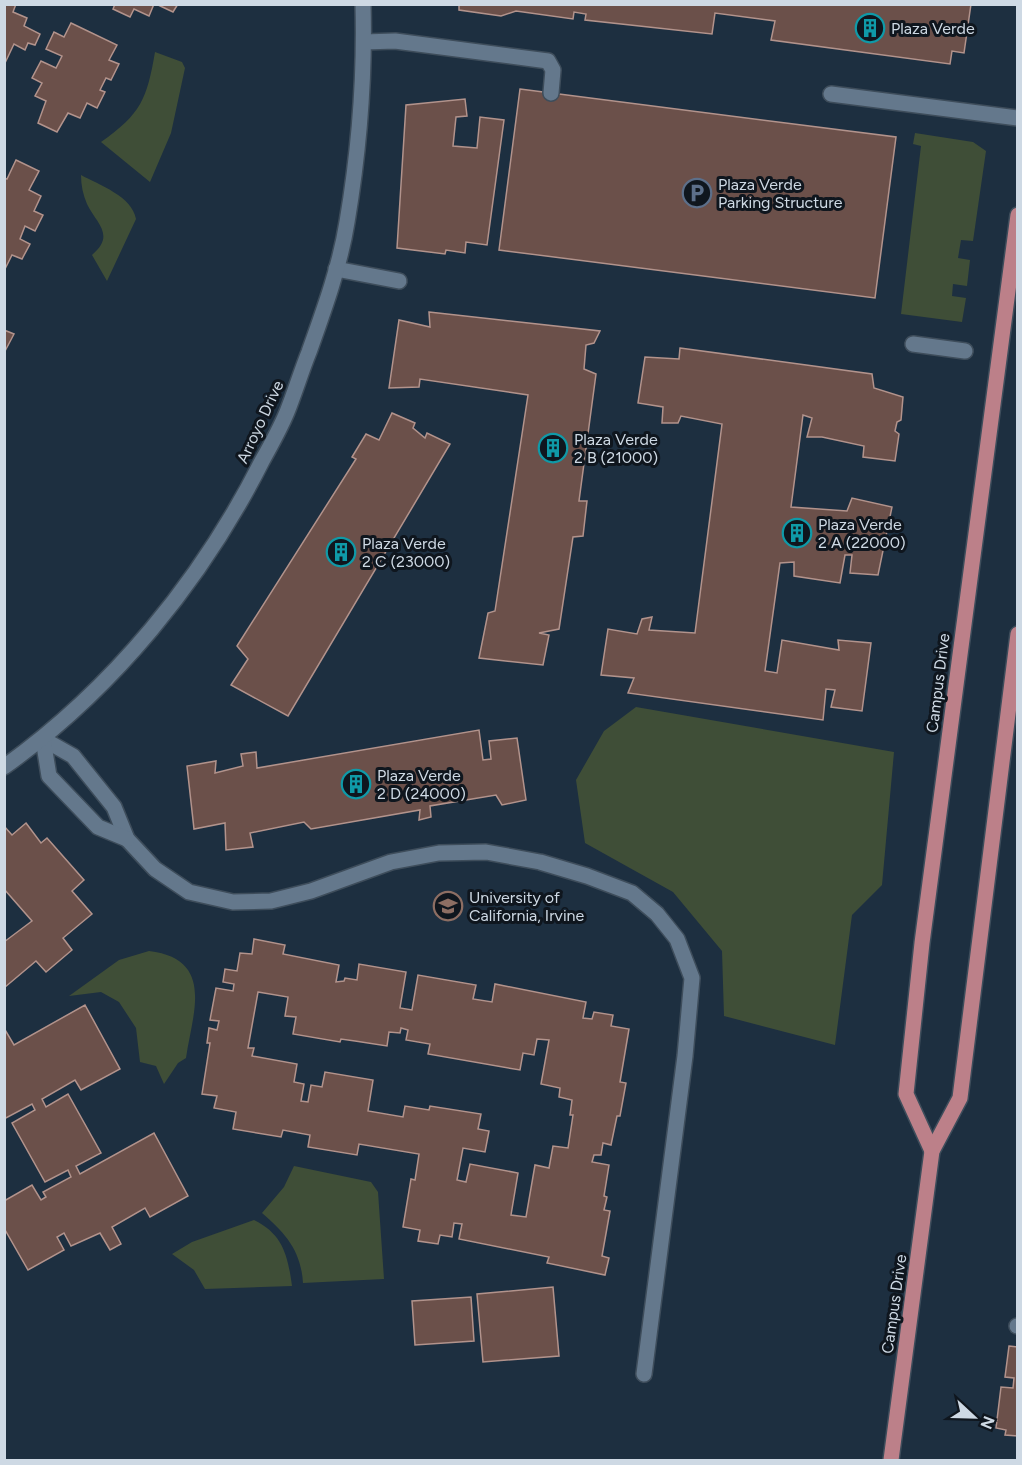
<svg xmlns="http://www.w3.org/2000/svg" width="1022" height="1465" viewBox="0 0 1022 1465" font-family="Figtree,sans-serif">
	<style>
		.green { fill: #3f4e37 }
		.building { fill: #6b504a; stroke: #b2938c; stroke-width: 1.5; fill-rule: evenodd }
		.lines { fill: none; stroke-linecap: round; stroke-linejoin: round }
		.minor-casing { stroke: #3e4d5b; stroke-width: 18 }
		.major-casing { stroke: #3e4d5b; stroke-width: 18 }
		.minor { stroke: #64788c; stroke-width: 15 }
		.major { stroke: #bc8089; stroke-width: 15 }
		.labels { text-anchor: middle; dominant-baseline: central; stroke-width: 6; stroke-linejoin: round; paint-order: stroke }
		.poi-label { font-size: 16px; fill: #ced9e4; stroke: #0f161e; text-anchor: start }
		.street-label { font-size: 16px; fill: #ced9e4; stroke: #0f161e }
	</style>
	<rect width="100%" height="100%" fill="#1d2f40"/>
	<!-- green -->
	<g class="green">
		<path d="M 155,52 L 182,62 L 185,68 L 171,133 L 150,182 L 101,142 C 141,114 147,99 155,52 Z"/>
		<polygon points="915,133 973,142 986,151 973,241 961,240 958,258 970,260 967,286 953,284 952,296 966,298 962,322 901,314 921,146 913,144"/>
		<path d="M 81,175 C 99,185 132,196 136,219 L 107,281 L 92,255 C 116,235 96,223 87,204 C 83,195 81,185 81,175 Z"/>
		<polygon points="636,707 894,752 882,885 852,915 835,1045 724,1016 722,951 673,892 585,843 576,780 604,731"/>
		<path d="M 149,951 C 216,959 192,1015 186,1058 L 178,1063 L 164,1084 L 156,1066 L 140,1062 L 136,1028 L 119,1002 L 101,992 L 69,996 L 119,960 Z"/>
		<path d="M 294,1166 L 371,1182 L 378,1192 L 384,1279 L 303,1283 C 301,1250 285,1233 262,1213 L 284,1187 Z"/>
		<path d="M 254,1220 C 283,1234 288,1256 292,1286 L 205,1289 L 194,1270 L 172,1254 L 192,1242 Z"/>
	</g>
	<!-- building -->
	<g class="building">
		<polygon points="4,4 16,4 13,12 27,18 24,26 40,34 35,45 28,43 25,50 14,44 5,63"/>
		<polygon points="115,4 154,4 149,16 134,9 130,17 113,9"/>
		<polygon points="156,4 178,4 173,12"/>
		<polygon points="459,4 971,4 964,53 952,51 950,64 771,40 775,21 715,13 712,34 585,20 586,14 574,12 573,19 516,11 501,16 459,10"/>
		<polygon points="71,23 117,45 109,60 119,64 111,80 106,78 100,90 105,92 97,108 87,103 80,118 68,113 57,132 38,123 46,101 35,96 42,83 32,78 41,61 56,68 62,56 46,49 54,32 64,37"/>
		<polygon points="520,89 896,137 875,298 499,250"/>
		<polygon points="465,99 467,116 456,117 453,146 477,148 480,117 504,120 487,245 466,242 465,253 446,250 445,254 397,248 406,105"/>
		<polygon points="16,160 39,171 29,190 41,196 34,211 43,215 35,231 25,226 20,239 30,244 22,259 12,255 5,269 4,178 7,179"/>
		<polygon points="429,312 600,331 594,343 586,345 584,369 596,374 579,501 587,501 583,536 573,537 559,629 539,633 549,635 543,665 479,658 488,613 495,611 528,395 420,379 419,387 389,388 399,320 430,327"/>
		<polygon points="4,330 14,334 4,353"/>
		<polygon points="680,348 872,374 874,388 903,397 901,420 897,422 895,431 899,434 895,461 863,457 864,446 822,437 807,437 812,418 803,415 791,507 847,511 852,498 892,507 878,575 850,573 852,555 845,555 840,583 794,576 794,562 780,563 765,671 777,673 782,640 839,650 838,640 871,643 862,711 831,707 835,690 826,689 823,720 628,693 634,678 601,675 608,629 637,634 642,619 652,617 649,630 695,633 722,424 681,416 678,423 662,423 663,407 638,403 645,357 679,359"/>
		<polygon points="392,413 415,423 413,428 425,438 427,433 450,444 288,716 231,685 248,659 237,646 356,459 352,457 366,434 379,440"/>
		<polygon points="479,730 483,760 491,759 489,741 517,738 526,800 502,805 496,795 430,806 431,817 419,820 420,810 311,829 304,822 250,833 253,847 226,850 225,823 194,829 187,766 216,761 215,773 243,766 241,754 256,752 257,768"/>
		<polygon points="26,823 41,843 47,838 84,880 72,891 92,914 63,938 72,950 46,972 36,961 4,988 4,942 32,921 4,889 4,826 12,835"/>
		<path d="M 254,939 L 285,945 L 283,954 L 339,965 L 336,982 L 344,981 L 345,978 L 357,980 L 359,964 L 406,972 L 400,1008 L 412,1010 L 418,975 L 476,985 L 473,999 L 492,1002 L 495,984 L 586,1002 L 583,1018 L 592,1019 L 594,1012 L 613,1015 L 611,1026 L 629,1029 L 620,1082 L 626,1083 L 620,1116 L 617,1116 L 611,1145 L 603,1143 L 601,1155 L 594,1155 L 592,1162 L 609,1165 L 604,1196 L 607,1197 L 604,1210 L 610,1211 L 602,1256 L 609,1258 L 605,1275 L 547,1263 L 549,1257 L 459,1239 L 462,1224 L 454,1223 L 452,1237 L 440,1235 L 438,1244 L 418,1241 L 420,1230 L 403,1227 L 411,1179 L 415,1180 L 419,1154 L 359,1144 L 357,1155 L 308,1147 L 310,1135 L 283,1130 L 281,1137 L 233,1129 L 236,1112 L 214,1108 L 217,1096 L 202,1094 L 210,1043 L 207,1043 L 209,1028 L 217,1030 L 219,1021 L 210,1020 L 216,988 L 233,991 L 234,984 L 223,982 L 225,969 L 237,971 L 240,953 L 252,954 ZM 258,992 L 288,997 L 285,1016 L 296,1017 L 293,1034 L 340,1042 L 341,1039 L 355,1041 L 387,1046 L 389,1032 L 400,1033 L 401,1028 L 408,1030 L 406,1040 L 430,1044 L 428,1054 L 520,1070 L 523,1053 L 534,1055 L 537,1039 L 549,1040 L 541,1084 L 560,1088 L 559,1097 L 572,1100 L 570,1115 L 573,1115 L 568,1148 L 553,1146 L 549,1168 L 535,1165 L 526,1217 L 511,1215 L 518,1173 L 470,1164 L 466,1182 L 457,1180 L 463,1148 L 485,1152 L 489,1131 L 478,1129 L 481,1114 L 430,1106 L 429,1110 L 405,1106 L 403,1117 L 368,1111 L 373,1080 L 325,1072 L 322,1087 L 311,1085 L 308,1102 L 301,1101 L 304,1084 L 294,1082 L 297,1064 L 252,1056 L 254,1048 L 248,1048 Z"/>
		<polygon points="85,1005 120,1069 81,1090 75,1080 42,1099 46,1107 68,1094 101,1153 76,1166 80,1174 154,1133 188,1196 150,1217 145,1208 112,1227 121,1244 110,1250 100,1233 71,1246 64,1233 57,1237 64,1250 28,1270 4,1228 4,1201 32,1185 41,1200 46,1197 43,1192 71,1177 68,1170 45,1182 12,1123 35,1110 32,1104 4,1119 4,1028 14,1045"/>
		<polygon points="553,1287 559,1356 483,1362 477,1294"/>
		<polygon points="471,1297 474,1341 415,1345 412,1301"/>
		<polygon points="1009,1346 1018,1347 1018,1436 1005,1435 1006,1430 996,1428 1001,1387 1013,1388 1014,1378 1005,1377"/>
	</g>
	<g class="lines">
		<!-- minor casing -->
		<g class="minor-casing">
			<g id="minor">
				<polyline points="364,42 395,41 548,61 553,70 551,93"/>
				<polyline points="831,94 1018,118"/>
				<polyline points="336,269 399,281"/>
				<polyline points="913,344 965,351"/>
				<polyline points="43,739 73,756 114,807 127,839 155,869 189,892 233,902 271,901 311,891 391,862 439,853 486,852 540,862 587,876 632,893 657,914 677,939 692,978 685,1056 644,1374"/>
				<polyline points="43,739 49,776 98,827 127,839"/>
				<path d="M 4,767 C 113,689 202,580 262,461 C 271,445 280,429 287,412 C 295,392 301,372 309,352 C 324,310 340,266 347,222 C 359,151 365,77 363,4"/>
				<polyline points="1017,1326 1018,1326"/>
			</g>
		</g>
		<!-- major casing -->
		<g class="major-casing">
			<g id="major">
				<polyline points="932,1151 906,1094 922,943 1018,215"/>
				<polyline points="891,1460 932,1151 960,1098 1018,634"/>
			</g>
		</g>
		<!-- minor -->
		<use href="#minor" class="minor"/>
		<!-- major -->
		<use href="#major" class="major"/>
	</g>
	<!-- icons -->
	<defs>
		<g id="building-ring" transform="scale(1.5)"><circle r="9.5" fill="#0f161e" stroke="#0f9aa8" stroke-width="1.5"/><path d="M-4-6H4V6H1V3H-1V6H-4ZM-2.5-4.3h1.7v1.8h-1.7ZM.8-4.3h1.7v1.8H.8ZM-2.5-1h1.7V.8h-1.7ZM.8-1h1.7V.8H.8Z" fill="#0f9aa8"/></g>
		<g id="parking-ring" transform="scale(1.5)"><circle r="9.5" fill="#0f161e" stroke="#5c6f8a" stroke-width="1.5"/><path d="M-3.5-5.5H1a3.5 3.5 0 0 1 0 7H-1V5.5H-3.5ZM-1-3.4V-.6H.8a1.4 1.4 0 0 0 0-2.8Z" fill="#5c6f8a"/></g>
		<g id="university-ring" transform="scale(1.5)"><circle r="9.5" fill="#0f161e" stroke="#8d6e63" stroke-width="1.5"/><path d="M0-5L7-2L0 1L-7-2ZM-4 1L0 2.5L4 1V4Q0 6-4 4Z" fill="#8d6e63"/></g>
	</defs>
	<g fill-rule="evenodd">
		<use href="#building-ring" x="870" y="28"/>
		<use href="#parking-ring" x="697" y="193"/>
		<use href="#building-ring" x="553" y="448"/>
		<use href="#building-ring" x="797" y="533"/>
		<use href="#building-ring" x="341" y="552"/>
		<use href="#building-ring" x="356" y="784"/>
		<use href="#university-ring" x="448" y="906"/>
	</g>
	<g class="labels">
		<!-- poi labels -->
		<g class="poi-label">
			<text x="891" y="28">Plaza Verde</text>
			<text x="718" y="184">Plaza Verde<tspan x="718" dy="18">Parking Structure</tspan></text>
			<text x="574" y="439">Plaza Verde<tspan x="574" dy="18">2 B (21000)</tspan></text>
			<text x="818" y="524">Plaza Verde<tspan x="818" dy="18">2 A (22000)</tspan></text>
			<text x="362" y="543">Plaza Verde<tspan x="362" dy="18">2 C (23000)</tspan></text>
			<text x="377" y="775">Plaza Verde<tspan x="377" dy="18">2 D (24000)</tspan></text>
			<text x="469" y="897">University of<tspan x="469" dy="18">California, Irvine</tspan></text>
		</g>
		<!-- street labels -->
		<g class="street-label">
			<text transform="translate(260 422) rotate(-65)">Arroyo Drive</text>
			<text transform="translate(938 683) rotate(-83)">Campus Drive</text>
			<text transform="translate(894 1304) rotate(-82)">Campus Drive</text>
		</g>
	</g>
	<!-- border -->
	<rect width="1022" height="1465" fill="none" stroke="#ced9e4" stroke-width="12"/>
	<!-- north arrow -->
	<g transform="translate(974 1417) rotate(112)" stroke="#0f161e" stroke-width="4.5" paint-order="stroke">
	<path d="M0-4.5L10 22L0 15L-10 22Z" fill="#ced9e4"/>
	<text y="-9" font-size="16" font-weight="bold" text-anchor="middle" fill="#ced9e4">N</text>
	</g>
</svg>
